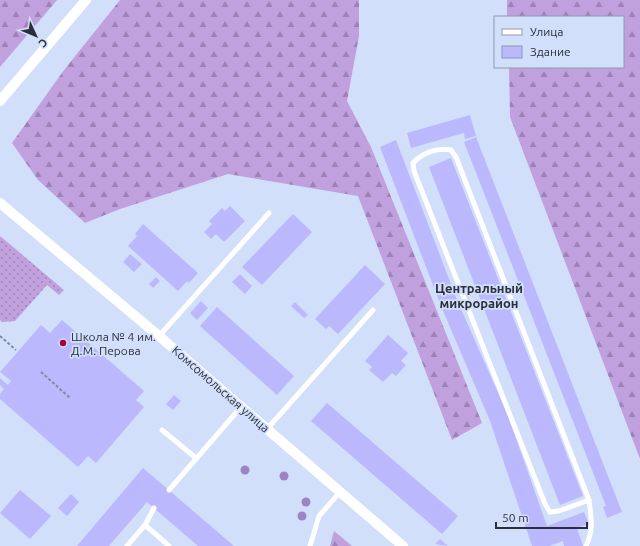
<svg xmlns="http://www.w3.org/2000/svg" width="640" height="546" viewBox="0 0 640 546" font-family="Ubuntu,sans-serif">
	<style>
		.grass { fill: url(#grass-dots) }
		.forest { fill: url(#forest-firs) }
		.building { fill: #bcb8fd }
		.lines { fill: none; stroke-linecap: round; stroke-linejoin: round }
		.path { stroke: #818a9d; stroke-width: 2; stroke-dasharray: 3 2; stroke-linecap: butt }
		.service { stroke: #fff; stroke-width: 5 }
		.minor { stroke: #fff; stroke-width: 10 }
		.tree { fill: #9c84c3 }
		.poi-dot { fill: #a30538; stroke: #d2dffb; stroke-width: 1.5 }
		.labels { text-anchor: middle; dominant-baseline: central; stroke-width: 3.5; stroke-linejoin: round; paint-order: stroke }
		.poi-label { font-size: 12px; fill: #2a2f39; stroke: #d2dffb; text-anchor: start }
		.street-label { font-size: 12px; fill: #2a2f39; stroke: #d2dffb }
		.neighbourhood-label { font-size: 13px; font-weight: bold; fill: #2a2f39; stroke: #d2dffb }
	</style>
	<defs>
		<pattern id="grass-dots" width="8" height="8" patternUnits="userSpaceOnUse"><rect width="8" height="8" fill="#c1a0de"/><path d="M2 2h.1M6 6h.1" fill="none" stroke="#9d83b5" stroke-width="1.8" stroke-linecap="round"/></pattern>
		<pattern id="forest-firs" width="22" height="20" patternUnits="userSpaceOnUse"><rect width="22" height="20" fill="#c1a0de"/><path d="M5 1l3.5 6h-7zM16 11l3.5 6h-7z" fill="#9d83b5"/></pattern>
	</defs>
	<rect width="100%" height="100%" fill="#d2dffb"/>
	<!-- grass -->
	<polygon class="grass" points="0,236 64,290 59,295 47,285 15,321 2,322 0,320"/>
	<!-- forest -->
	<g class="forest">
		<polygon points="0,0 57,0 0,67"/>
		<polygon points="120,0 359,0 359,36 347,101 371,147 482,423 452,440 358,196 228,174 120,209 85,223 38,180 12,143 64,70"/>
		<polygon points="507,0 640,0 640,459 510,117 509,67 623,67 623,17 507,17"/>
		<polygon points="334,531 352,546 330,546"/>
	</g>
	<!-- building -->
	<g class="building">
		<polygon points="470,115 476,136 465,139 464,133 411,148 407,133"/>
		<polygon points="476,137 622,512 607,518 603,507 606,506 464,142"/>
		<polygon points="396,140 457,300 507,413 547,526 584,512 589,524 577,528 583,546 564,546 563,541 549,546 532,546 490,421 441,306 380,147"/>
		<polygon points="451,158 583,496 560,505 429,167"/>
		<polygon points="230,206 245,221 224,242 216,234 211,239 204,232 212,224 209,221 222,208 225,211"/>
		<polygon points="293,214 312,232 262,285 242,267"/>
		<polygon points="143,224 198,273 189,283 187,281 178,291 128,246 137,236 135,234"/>
		<polygon points="130,254 142,264 134,272 123,262"/>
		<polygon points="365,265 385,284 338,334 329,326 326,329 315,319"/>
		<polygon points="240,274 252,286 245,294 232,282"/>
		<polygon points="156,277 160,281 153,288 149,284"/>
		<polygon points="201,301 208,308 197,320 190,313"/>
		<polygon points="295,302 308,315 304,318 291,306"/>
		<polygon points="217,307 294,376 277,395 200,326"/>
		<polygon points="62,320 144,391 136,400 144,407 96,463 88,456 78,467 0,399 0,394 4,389 0,385 0,378 8,385 11,381 0,372 41,325 50,333"/>
		<polygon points="388,335 408,353 401,361 406,365 396,376 392,373 383,382 369,370 372,367 365,361"/>
		<polygon points="174,395 181,401 173,410 166,404"/>
		<polygon points="327,403 458,516 442,534 311,421"/>
		<polygon points="143,468 234,546 198,546 147,502 109,546 77,546"/>
		<polygon points="20,490 51,516 30,539 0,513"/>
		<polygon points="71,494 79,502 67,516 58,508"/>
		<polygon points="440,539 448,546 435,544"/>
	</g>
	<g class="lines">
		<!-- path -->
		<g class="path">
			<polyline points="0,336 16,350"/>
			<polyline points="41,372 70,398"/>
		</g>
		<!-- service -->
		<g class="service">
			<polyline points="159,336 269,213"/>
			<polyline points="267,429 373,310"/>
			<polyline points="162,430 196,458"/>
			<polyline points="169,490 241,407"/>
			<polyline points="145,525 154,508"/>
			<polyline points="127,546 145,525 169,546"/>
			<polyline points="310,546 319,516 340,492"/>
			<path d="M 586,546 C 594,531 591,516 589,500 L 456,157 L 451,150 C 438,147 422,153 413,163 L 414,171 L 545,504 L 550,512 L 559,511 L 589,500"/>
		</g>
		<!-- minor -->
		<g class="minor">
			<polyline points="0,101 86,0"/>
			<polyline points="0,203 159,336 403,546"/>
		</g>
	</g>
	<!-- trees -->
	<g class="tree">
		<circle cx="245" cy="470" r="4.5"/>
		<circle cx="284" cy="476" r="4.5"/>
		<circle cx="306" cy="502" r="4.5"/>
		<circle cx="302" cy="516" r="4.5"/>
	</g>
	<!-- markers -->
	<circle class="poi-dot" cx="63" cy="343" r="4"/>
	<g class="labels">
		<!-- poi labels -->
		<g class="poi-label">
			<text x="71" y="336">Школа № 4 им.<tspan x="71" dy="14">Д.М. Перова</tspan></text>
		</g>
		<!-- street labels -->
		<g class="street-label">
			<text transform="translate(221 389) rotate(41)">Комсомольская улица</text>
		</g>
		<!-- neighbourhood labels -->
		<g class="neighbourhood-label">
			<text x="479" y="288">Центральный<tspan x="479" dy="15">микрорайон</tspan></text>
		</g>
	</g>
	<!-- legend -->
	<rect x="494" y="16" width="130" height="52" fill="#d2dffb" stroke="#8f99ad"/>
	<rect x="502" y="29" width="20" height="6" fill="#ffffff" stroke="#8f99ad"/>
	<text x="530" y="36" font-size="12" fill="#2a2f39">Улица</text>
	<rect x="502" y="46" width="20" height="12" fill="#bcb8fd" stroke="#8f99ad"/>
	<text x="530" y="56" font-size="12" fill="#2a2f39">Здание</text>
	<!-- north arrow -->
	<g transform="translate(36 36) rotate(134)" stroke="#d2dffb" stroke-width="3" paint-order="stroke">
	<path d="M0-3L7 15L0 10L-7 15Z" fill="#2a2f39"/>
	<text y="-6" font-size="11" font-weight="bold" text-anchor="middle" fill="#2a2f39">С</text>
	</g>
	<!-- scale -->
	<path d="M496 522v6h91v-6" fill="none" stroke="#2a2f39" stroke-width="2"/>
	<text x="502" y="522" font-size="12" fill="#2a2f39" stroke="#d2dffb" stroke-width="3" paint-order="stroke">50 m</text>
</svg>
